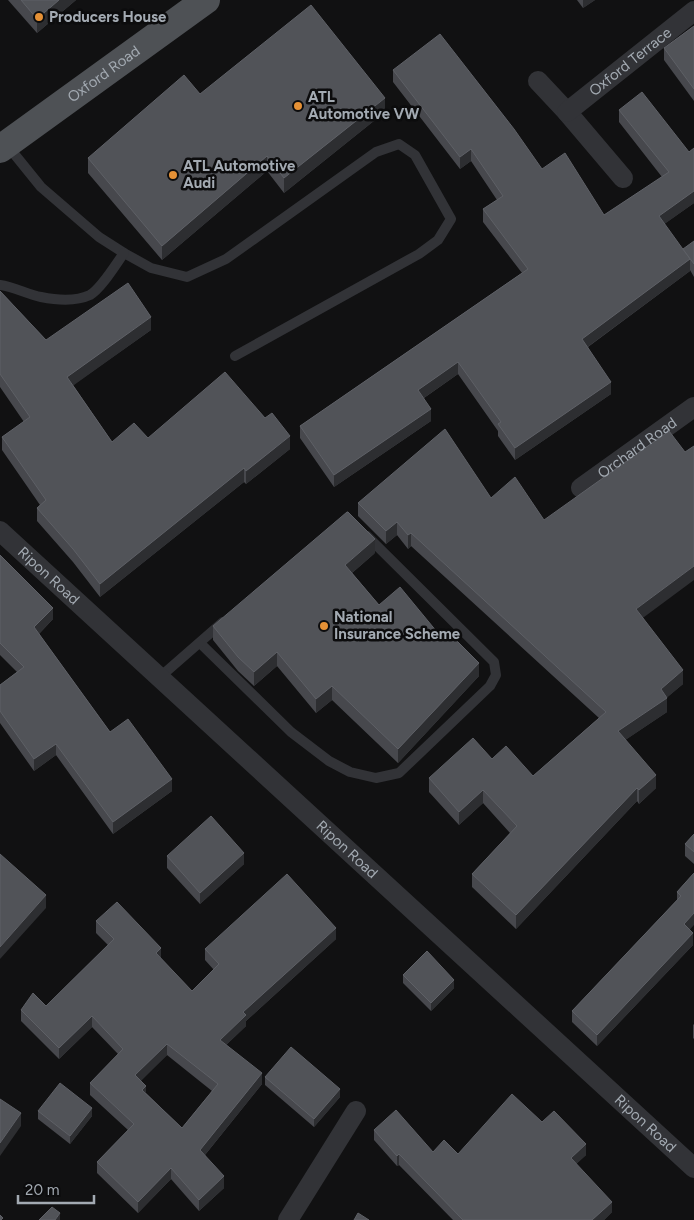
<svg xmlns="http://www.w3.org/2000/svg" width="694" height="1220" viewBox="0 0 694 1220" font-family="Figtree,sans-serif">
	<style>
		.lines { fill: none; stroke-linecap: round; stroke-linejoin: round }
		.lane { stroke: #323337; stroke-width: 10 }
		.street { stroke: #323337; stroke-width: 20 }
		.primary { stroke: #4e5155; stroke-width: 28 }
		.wall { fill: #47484d; fill-rule: evenodd }
		.shaded-wall { fill: #2d2e31 }
		.building { fill: #515358; stroke: #5e6066; fill-rule: evenodd }
		.poi-dot { fill: #e59136; stroke: #0c0c0d; stroke-width: 2 }
		.labels { text-anchor: middle; dominant-baseline: central; stroke-width: 5; stroke-linejoin: round; paint-order: stroke }
		.poi-label { font-size: 15px; font-weight: bold; fill: #a3aab2; stroke: #0c0c0d; text-anchor: start }
		.street-label { font-size: 15px; fill: #a3aab2; stroke: #0c0c0d }
	</style>
	<rect width="100%" height="100%" fill="#111112"/>
	<g class="lines">
		<!-- lane -->
		<g class="lane">
			<polyline points="7,145 41,187 99,237 124,253 151,268 187,277 226,259 376,152 399,144 415,155 451,219 438,240 419,254 235,356"/>
			<path d="M 0,285 C 14,287 27,294 41,297 C 56,300 75,302 90,295 C 101,289 116,264 124,253"/>
			<polyline points="200,643 291,732 329,761 350,772 376,778 399,773 490,686 496,675 494,662 367,536"/>
			<polyline points="160,677 223,622"/>
		</g>
		<!-- street -->
		<g class="street">
			<polyline points="538,81 567,112 623,178"/>
			<path id="s1" d="M 567,112 L 694,11"/>
			<path id="s2" d="M 581,488 L 694,407"/>
			<path id="s3" d="M 0,531 L 694,1168"/>
			<polyline points="288,1220 356,1111"/>
		</g>
		<!-- primary -->
		<path class="primary" id="s4" d="M 0,149 L 206,0"/>
	</g>
	<!-- wall -->
	<g class="wall">
		<polygon points="8,0 76,0 37,33"/>
		<polygon points="577,0 595,0 583,8"/>
		<polygon points="694,26 694,101 664,60 664,48"/>
		<polygon points="393,70 542,169 604,215 662,177 619,122 619,110 689,152 694,148 694,203 664,224 683,250 694,241 694,277 690,270 690,271 588,347 611,394 515,460 498,436 498,431 458,374 424,398 431,421 334,487 300,438 300,426 522,273 483,222 483,209 497,200 471,161 460,169 393,82"/>
		<polygon points="200,94 385,112 284,193 267,171 162,260 88,173 88,158"/>
		<polygon points="0,291 46,340 151,330 73,385 112,442 148,438 290,449 246,484 244,482 100,597 73,562 37,521 37,508 40,505 2,450 2,437 24,422 0,387"/>
		<polygon points="491,498 544,520 643,618 683,684 666,698 667,712 625,740 656,788 639,804 637,801 516,929 472,887 472,874 510,833 483,803 459,825 429,792 429,778 492,759 533,776 599,718 411,546 408,549 397,535 386,544 358,516 358,503"/>
		<polygon points="375,553 352,573 379,605 442,638 479,676 398,763 332,700 316,713 277,666 254,686 238,671 213,640 213,626"/>
		<polygon points="0,555 53,619 39,634 110,732 172,791 113,834 56,755 34,771 0,723 0,685 17,672 0,655"/>
		<polygon points="694,834 694,864 685,856 685,844"/>
		<polygon points="167,856 244,864 200,904 167,868"/>
		<polygon points="694,873 690,930 693,945 597,1046 572,1022 572,1011 677,900 677,892"/>
		<path d="M 96,921 L 161,959 L 192,991 L 214,970 L 205,960 L 205,949 L 336,939 L 246,1021 L 246,1026 L 226,1045 L 262,1084 L 205,1155 L 224,1188 L 199,1211 L 171,1179 L 138,1213 L 97,1173 L 97,1162 L 128,1130 L 90,1095 L 90,1083 L 118,1054 L 92,1027 L 59,1059 L 21,1021 L 21,1010 L 46,1006 L 108,945 L 96,933 ZM 167,1055 L 212,1091 L 182,1128 L 146,1093 L 140,1081 Z"/>
		<polygon points="403,975 454,988 431,1011 403,983"/>
		<polygon points="694,1024 694,1039 693,1038 693,1025"/>
		<polygon points="265,1077 340,1097 314,1127 265,1085"/>
		<polygon points="38,1111 92,1116 70,1144 38,1119"/>
		<polygon points="542,1122 586,1155 576,1164 612,1212 604,1220 453,1220 399,1165 397,1166 374,1140 374,1130 433,1152 458,1154"/>
	</g>
	<!-- shaded-wall -->
	<g class="shaded-wall">
		<polygon points="59,0 76,0 37,33 37,19"/>
		<polygon points="583,0 595,0 583,8"/>
		<polygon points="385,98 385,112 284,193 284,178"/>
		<polygon points="471,149 471,161 460,169 460,157"/>
		<polygon points="267,156 267,171 162,260 162,246"/>
		<polygon points="694,191 694,203 659,228 659,216"/>
		<polygon points="690,259 690,271 582,351 582,339"/>
		<polygon points="151,317 151,330 67,390 67,377"/>
		<polygon points="458,362 458,374 418,402 418,390"/>
		<polygon points="611,382 611,394 515,460 515,448"/>
		<polygon points="431,409 431,421 334,487 334,475"/>
		<polygon points="290,436 290,449 246,484 246,471"/>
		<polygon points="244,468 244,482 100,597 100,584"/>
		<polygon points="397,522 397,535 386,544 386,531"/>
		<polygon points="411,533 411,546 408,549 408,535"/>
		<polygon points="375,539 375,553 345,579 345,565"/>
		<polygon points="694,566 694,580 636,623 636,609"/>
		<polygon points="53,608 53,619 34,639 34,627"/>
		<polygon points="277,652 277,666 254,686 254,672"/>
		<polygon points="479,663 479,676 398,763 398,749"/>
		<polygon points="683,670 683,684 663,701 667,698 667,712 618,745 618,731 661,689"/>
		<polygon points="332,686 332,700 316,713 316,699"/>
		<polygon points="56,744 56,755 34,771 34,759"/>
		<polygon points="656,775 656,788 639,804 639,790"/>
		<polygon points="172,779 172,791 113,834 113,822"/>
		<polygon points="637,788 637,801 516,929 516,915"/>
		<polygon points="483,790 483,803 459,825 459,812"/>
		<polygon points="244,853 244,864 200,904 200,893"/>
		<polygon points="46,895 46,908 0,959 0,947"/>
		<polygon points="694,913 694,925 684,936 684,924"/>
		<polygon points="336,928 336,939 246,1021 246,1026 220,1051 220,1040 243,1012"/>
		<polygon points="693,933 693,945 597,1046 597,1035"/>
		<polygon points="161,948 161,959 156,953"/>
		<polygon points="454,980 454,988 431,1011 431,1003"/>
		<polygon points="92,1016 92,1027 59,1059 59,1048"/>
		<polygon points="167,1044 167,1055 135,1087 135,1075"/>
		<polygon points="262,1073 262,1084 200,1161 200,1150"/>
		<polygon points="146,1086 146,1097 142,1090"/>
		<polygon points="340,1089 340,1097 314,1127 314,1119"/>
		<polygon points="92,1108 92,1116 70,1144 70,1136"/>
		<polygon points="21,1113 21,1126 0,1156 0,1143"/>
		<polygon points="586,1144 586,1155 571,1169 571,1158"/>
		<polygon points="399,1154 399,1165 397,1166 397,1156"/>
		<polygon points="171,1168 171,1179 138,1213 138,1202"/>
		<polygon points="224,1176 224,1188 199,1211 199,1200"/>
		<polygon points="612,1202 612,1212 604,1220 592,1220"/>
		<polygon points="60,1213 60,1220 55,1220"/>
	</g>
	<!-- building -->
	<g class="building">
		<polygon points="21,0 59,0 37,19"/>
		<polygon points="311,5 385,98 284,178 267,156 162,246 88,158 184,75 200,94"/>
		<polygon points="694,26 694,89 664,48"/>
		<polygon points="440,34 514,129 542,169 565,153 604,215 669,172 619,110 642,92 689,152 694,148 694,191 659,216 690,259 582,339 611,382 515,448 498,424 501,422 458,362 418,390 431,409 334,475 300,426 528,269 483,209 503,196 471,149 460,157 393,70"/>
		<polygon points="694,241 694,264 683,249"/>
		<polygon points="128,283 151,317 67,377 112,442 134,423 148,438 225,372 265,418 272,413 290,436 246,471 244,468 100,584 73,549 37,508 46,500 2,437 30,417 0,374 0,291 46,340"/>
		<polygon points="445,429 491,498 515,477 544,520 669,431 685,452 694,446 694,566 636,609 683,670 661,689 667,698 618,731 656,775 639,790 637,788 516,915 472,874 517,826 483,790 459,812 429,778 473,738 492,759 506,746 533,776 606,712 411,533 408,535 397,522 386,531 358,503"/>
		<polygon points="347,512 348,512 375,539 345,565 379,605 400,587 442,638 448,632 479,663 398,749 332,686 316,699 277,652 254,672 238,657 213,626"/>
		<polygon points="0,555 53,608 34,627 110,732 128,719 172,779 113,822 56,744 34,759 0,711 0,685 24,667 0,643"/>
		<polygon points="211,816 244,853 200,893 167,856"/>
		<polygon points="694,834 694,852 685,844"/>
		<polygon points="0,854 46,895 0,947"/>
		<polygon points="694,873 694,913 684,924 693,933 597,1035 572,1011 681,896 677,892"/>
		<path d="M 287,874 L 336,928 L 243,1012 L 246,1015 L 220,1040 L 262,1073 L 200,1150 L 224,1176 L 199,1200 L 171,1168 L 138,1202 L 97,1162 L 134,1124 L 90,1083 L 123,1049 L 92,1016 L 59,1048 L 21,1010 L 33,993 L 46,1006 L 114,939 L 96,921 L 117,902 L 161,948 L 156,953 L 192,991 L 219,964 L 205,949 ZM 167,1044 L 218,1084 L 182,1128 L 142,1090 L 146,1086 L 135,1075 Z"/>
		<polygon points="427,951 454,980 431,1003 403,975"/>
		<polygon points="291,1047 340,1089 314,1119 265,1077"/>
		<polygon points="60,1083 92,1108 70,1136 38,1111"/>
		<polygon points="512,1094 542,1122 554,1111 586,1144 571,1158 612,1202 592,1220 463,1220 399,1154 397,1156 374,1130 396,1110 433,1152 444,1140 458,1154"/>
		<polygon points="0,1099 21,1113 0,1143"/>
		<polygon points="52,1207 60,1213 55,1220 39,1220"/>
		<polygon points="358,1213 369,1220 354,1220"/>
		<polygon points="0,1215 3,1218 1,1220 0,1220"/>
	</g>
	<!-- markers -->
	<g class="poi-dot">
		<circle cx="39" cy="17" r="5"/>
		<circle cx="298" cy="106" r="5"/>
		<circle cx="173" cy="175" r="5"/>
		<circle cx="324" cy="626" r="5"/>
	</g>
	<g class="labels">
		<!-- poi labels -->
		<g class="poi-label">
			<text x="49" y="17">Producers House</text>
			<text x="308" y="97">ATL<tspan x="308" dy="17">Automotive VW</tspan></text>
			<text x="183" y="166">ATL Automotive<tspan x="183" dy="17">Audi</tspan></text>
			<text x="334" y="617">National<tspan x="334" dy="17">Insurance Scheme</tspan></text>
		</g>
		<!-- street labels -->
		<g class="street-label">
			<text stroke="none"><textPath href="#s1" startOffset="81">Oxford Terrace</textPath></text>
			<text stroke="none"><textPath href="#s4" startOffset="128">Oxford Road</textPath></text>
			<text stroke="none"><textPath href="#s2" startOffset="69">Orchard Road</textPath></text>
			<text stroke="none"><textPath href="#s3" startOffset="66">Ripon Road</textPath></text>
			<text stroke="none"><textPath href="#s3" startOffset="471">Ripon Road</textPath></text>
			<text stroke="none"><textPath href="#s3" startOffset="876">Ripon Road</textPath></text>
		</g>
	</g>
	<!-- scale -->
	<path d="M18 1195v8h76v-8" fill="none" stroke="#a3aab2" stroke-width="2.5"/>
	<text x="25" y="1195" font-size="15" fill="#a3aab2" stroke="#0c0c0d" stroke-width="4" paint-order="stroke">20 m</text>
</svg>
